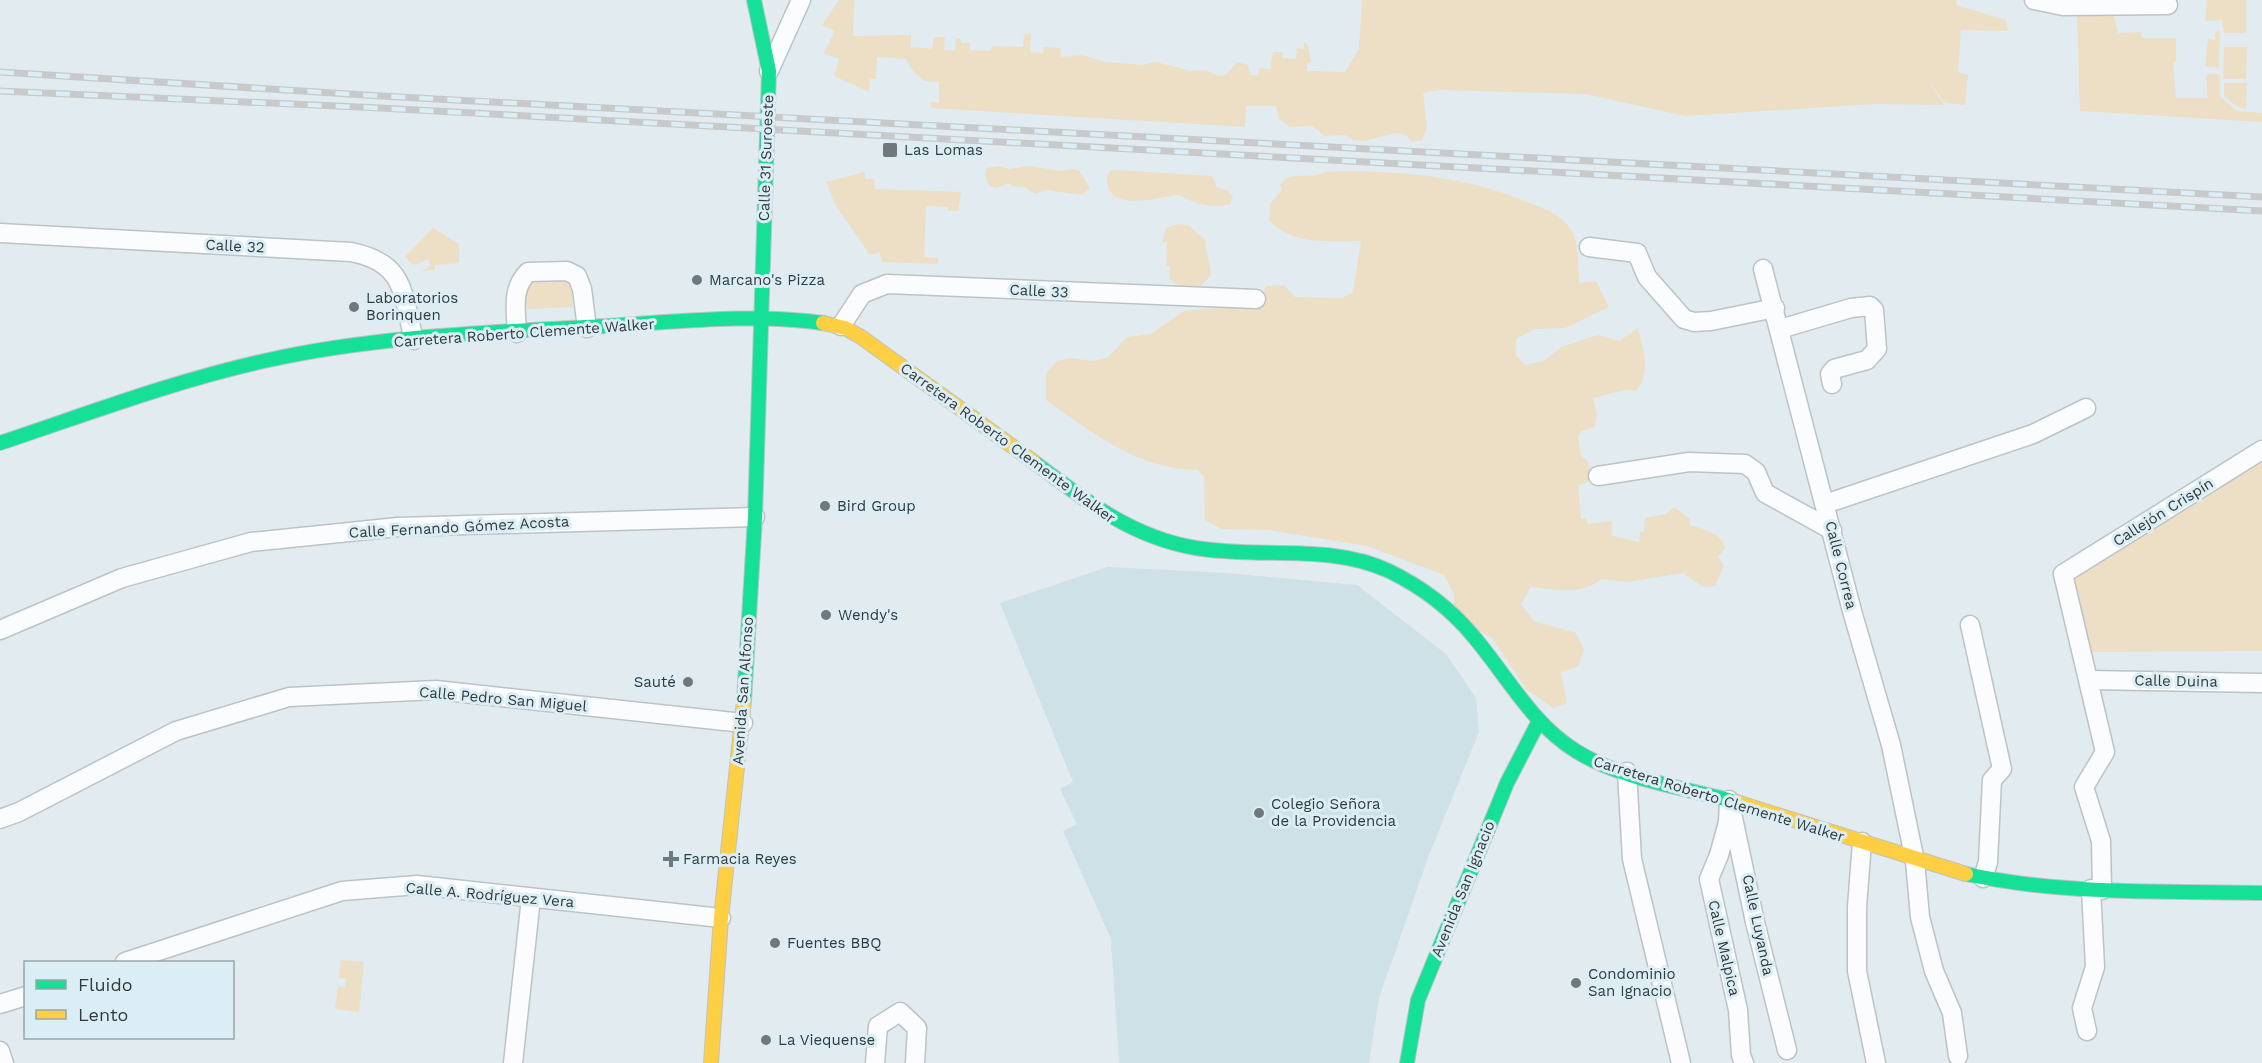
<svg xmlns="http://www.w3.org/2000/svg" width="2262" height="1063" viewBox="0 0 2262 1063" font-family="'Work Sans',sans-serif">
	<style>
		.built { fill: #cee1e7 }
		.green { fill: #ecdfc6 }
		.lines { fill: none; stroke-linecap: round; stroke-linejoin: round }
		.street-casing { stroke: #bcc3c6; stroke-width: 21 }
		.fast-casing { stroke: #bcc3c6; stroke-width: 16 }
		.slow-casing { stroke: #bcc3c6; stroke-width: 16 }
		.street { stroke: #fbfcfd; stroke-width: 18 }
		.fast { stroke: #16e098; stroke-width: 14 }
		.slow { stroke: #ffcf43; stroke-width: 14 }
		.rail-casing { stroke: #c7c9ca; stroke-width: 7 }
		.rail { stroke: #dceef5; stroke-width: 4.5; stroke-dasharray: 14; stroke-linecap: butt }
		.poi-dot { fill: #70787b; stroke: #dceef5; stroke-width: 2 }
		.labels { text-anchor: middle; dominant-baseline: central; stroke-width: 6; stroke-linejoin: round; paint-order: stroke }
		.poi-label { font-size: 15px; fill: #323a3c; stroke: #dceef5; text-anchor: start }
		.street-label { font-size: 15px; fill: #323a3c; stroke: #dceef5 }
	</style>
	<rect width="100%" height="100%" fill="#e2ebef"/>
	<!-- built -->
	<polygon class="built" points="1108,567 1227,573 1357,585 1446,654 1476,698 1479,732 1429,855 1379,998 1369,1063 1119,1063 1111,939 1063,831 1077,824 1060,789 1073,782 1000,603"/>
	<!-- green -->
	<g class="green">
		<polygon points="839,0 854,0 853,36 911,35 911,47 932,49 934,37 945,37 944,50 955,51 956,38 961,39 961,43 970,43 970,50 990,51 993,46 1023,47 1024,34 1031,34 1030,52 1043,53 1044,47 1060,48 1061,57 1081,55 1106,62 1141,65 1156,62 1191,71 1206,70 1217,76 1226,75 1237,62 1248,65 1250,75 1258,76 1259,68 1270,69 1273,52 1283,52 1283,58 1296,59 1297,48 1304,49 1304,42 1308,45 1311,62 1307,63 1307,71 1345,72 1359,49 1362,0 1957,0 1956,5 2006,20 2008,31 1961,30 1958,72 1968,75 1965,105 1945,103 1927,78 1944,105 1875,104 1685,116 1585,94 1438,90 1423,93 1427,127 1422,140 1411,142 1406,135 1396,133 1364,141 1353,140 1345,135 1325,136 1312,126 1290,127 1279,119 1276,106 1246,106 1245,127 931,108 931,102 939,103 939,82 924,81 912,70 906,59 877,57 876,79 870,79 869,92 834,76 839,59 824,53 835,31 822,25"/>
		<polygon points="2207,0 2246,0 2246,33 2224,33 2222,20 2205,21"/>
		<polygon points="2077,16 2114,16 2118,33 2141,32 2142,38 2176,38 2176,62 2173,62 2176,98 2208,98 2206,77 2208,74 2220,74 2220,97 2237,111 2262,113 2262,122 2080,111"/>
		<polygon points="2220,31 2219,71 2216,67 2205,66 2208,39 2215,40 2215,32"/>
		<polygon points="2224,47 2247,47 2246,79 2223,79"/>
		<polygon points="2224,83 2247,83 2246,108 2239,108 2224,96"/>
		<polygon points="999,166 1008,169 1031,166 1059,171 1074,169 1080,172 1090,188 1082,195 1045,190 1035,194 1024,187 1012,186 1009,183 996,188 989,186 985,176 987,168"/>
		<path d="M 1117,170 L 1212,176 L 1217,187 L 1228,191 L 1233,197 L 1230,204 C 1214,209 1194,204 1179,195 C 1161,197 1118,210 1109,189 C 1106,182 1106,177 1110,171 Z"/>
		<polygon points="865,172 865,179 874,179 875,189 961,192 958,211 948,211 948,207 926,206 924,257 938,258 938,264 882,262 880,252 870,255 866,249 836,206 826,182"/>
		<path d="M 1324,172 C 1398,170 1461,175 1530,203 C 1545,209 1561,214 1571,230 C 1580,244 1578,267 1579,283 L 1596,281 L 1609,307 L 1565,328 L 1534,329 L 1516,339 L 1516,355 L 1525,365 L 1544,361 L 1561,347 L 1598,335 L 1619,341 L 1638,328 C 1643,351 1652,371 1636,391 L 1625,390 L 1593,398 L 1597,414 L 1595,427 L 1581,431 L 1578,436 L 1581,456 L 1587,460 L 1594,475 L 1586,483 L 1578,485 L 1581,519 L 1586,518 L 1588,524 L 1612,521 L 1612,536 L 1639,542 L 1640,532 L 1644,532 L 1645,518 L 1666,514 L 1674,507 L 1690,519 L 1690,525 C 1703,529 1722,533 1725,548 L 1718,557 L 1724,566 L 1715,586 L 1703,587 L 1683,573 L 1627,582 L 1601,579 C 1583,596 1554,589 1531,587 L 1521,604 L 1534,621 L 1576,633 L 1584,649 L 1578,667 L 1561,672 L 1567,703 L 1553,708 L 1526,689 L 1492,638 L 1454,617 L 1454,595 L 1444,575 L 1367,546 L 1268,530 L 1222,529 L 1205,520 L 1204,477 L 1198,470 C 1140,470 1092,433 1046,400 L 1046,373 L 1057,361 L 1071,358 L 1092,361 L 1107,358 L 1127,337 L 1151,334 L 1184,311 L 1232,307 L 1262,297 L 1266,286 L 1284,285 L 1295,297 L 1342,298 L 1353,292 L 1361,241 C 1330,241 1292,246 1269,220 L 1270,204 L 1282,190 L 1280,185 C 1290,169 1309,181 1324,172 Z"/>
		<path d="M 1178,224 L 1188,225 L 1205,240 C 1206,252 1210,262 1211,275 L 1200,287 L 1180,287 L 1170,279 L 1170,266 L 1166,266 L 1167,242 L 1162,242 L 1166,228 Z"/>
		<polygon points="433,228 459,244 459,263 435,265 435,270 421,271 431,266 428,259 414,265 405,257"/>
		<polygon points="562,277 573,284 572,307 527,309 523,299 529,280"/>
		<polygon points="2262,454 2262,651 2084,652 2067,576"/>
		<polygon points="341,960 364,962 359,1012 335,1009 338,986 345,987 346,979 339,978"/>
	</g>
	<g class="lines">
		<!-- street casing -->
		<g class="street-casing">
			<g id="street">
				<polyline points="2034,0 2063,6 2168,5"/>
				<polyline points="769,71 801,0"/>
				<path d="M 0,233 L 351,252 C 406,263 402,293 414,340"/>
				<polyline points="1589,247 1637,253 1647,277 1684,319 1694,322 1711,321 1775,308"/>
				<polyline points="1763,269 1852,611 1891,745 1915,861 1920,917 1934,971 1952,1013 1958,1056"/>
				<polyline points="841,326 862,294 887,284 1256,299"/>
				<polyline points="1780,329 1851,308 1870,306 1874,310 1877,349 1867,360 1834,369 1830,374 1832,384"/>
				<path d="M 517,333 C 516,310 511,289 528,272 L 567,271 L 577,276 L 582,289 L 587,328"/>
				<polyline points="1598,476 1689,462 1745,464 1756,472 1765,493 1832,530"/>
				<polyline points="1825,504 2033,434 2086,408"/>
				<polyline points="1970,625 2002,769 1992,780 1988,862 1983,878"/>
				<polyline points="0,630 122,578 251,542 398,527 755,517"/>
				<polyline points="2089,680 2262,683"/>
				<polyline points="1627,772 1632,859 1681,1063"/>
				<polyline points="1729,800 1728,822 1719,855 1709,879 1738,1010 1741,1055 1744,1063"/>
				<polyline points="1732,813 1755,922 1787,1050"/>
				<polyline points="0,819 19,812 176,731 289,697 436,690 743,723"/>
				<polyline points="1862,842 1857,907 1857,971 1876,1063"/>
				<polyline points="2102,890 2101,841 2084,787 2105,752 2063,574 2262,450"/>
				<polyline points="125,962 342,891 417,885 721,918"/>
				<polyline points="0,1004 26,996"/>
				<polyline points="2087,1031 2082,1008 2095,967 2091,889"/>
				<polyline points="0,1051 4,1063"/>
				<polyline points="513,1063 531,898"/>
				<polyline points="875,1063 878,1026 900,1012 917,1028 915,1063"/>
			</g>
		</g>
		<!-- fast casing -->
		<g class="fast-casing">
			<g id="fast">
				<path d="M 0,443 C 87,414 174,381 264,361 C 375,336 492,332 606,326 C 678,322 751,313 823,323"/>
				<path d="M 1034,462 C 1084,500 1133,538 1196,548 C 1261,559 1328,543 1389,571 C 1422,587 1451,609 1474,637 C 1507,676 1532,724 1576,751 C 1620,779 1686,788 1736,802"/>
				<polyline points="744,701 755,517 769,71 754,0"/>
				<path d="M 1966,874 C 2063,895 2163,891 2262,893"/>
				<polyline points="1407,1063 1418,1000 1507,783 1539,721"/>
			</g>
		</g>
		<!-- slow casing -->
		<g class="slow-casing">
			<g id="slow">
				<polyline points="823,323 845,328 861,337 1034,462"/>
				<polyline points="1736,802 1966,874"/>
				<polyline points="711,1063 721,918 744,701"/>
			</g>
		</g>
		<!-- street -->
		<use href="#street" class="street"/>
		<!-- fast -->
		<use href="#fast" class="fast"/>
		<!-- slow -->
		<use href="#slow" class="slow"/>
		<!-- rail casing -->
		<g class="rail-casing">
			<g id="rail">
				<polyline points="0,72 381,96 2262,197"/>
				<polyline points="0,91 380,108 2262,211"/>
			</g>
		</g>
		<!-- rail -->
		<use href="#rail" class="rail"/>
	</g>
	<!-- markers -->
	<g class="poi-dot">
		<rect x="882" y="142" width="16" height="16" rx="3"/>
		<circle cx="697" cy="280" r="6"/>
		<circle cx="354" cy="307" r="6"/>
		<circle cx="825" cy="506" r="6"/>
		<circle cx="826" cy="615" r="6"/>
		<circle cx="688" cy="682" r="6"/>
		<circle cx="1259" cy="813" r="6"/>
		<path d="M668 850h6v6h6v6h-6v6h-6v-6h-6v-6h6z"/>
		<circle cx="775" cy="943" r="6"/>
		<circle cx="1576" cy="983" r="6"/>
		<circle cx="766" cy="1040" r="6"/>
	</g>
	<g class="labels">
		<!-- poi labels -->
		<g class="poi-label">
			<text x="904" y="150">Las Lomas</text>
			<text x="709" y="280">Marcano's Pizza</text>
			<text x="366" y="298">Laboratorios<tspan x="366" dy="17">Borinquen</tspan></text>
			<text x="837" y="506">Bird Group</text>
			<text x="838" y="615">Wendy's</text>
			<text x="676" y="682" text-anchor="end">Sauté</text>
			<text x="1271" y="804">Colegio Señora<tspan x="1271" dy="17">de la Providencia</tspan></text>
			<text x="683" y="859">Farmacia Reyes</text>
			<text x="787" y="943">Fuentes BBQ</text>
			<text x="1588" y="974">Condominio<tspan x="1588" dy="17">San Ignacio</tspan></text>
			<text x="778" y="1040">La Viequense</text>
		</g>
		<!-- street labels -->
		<g class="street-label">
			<text transform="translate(766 158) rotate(-88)">Calle 31 Suroeste</text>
			<text transform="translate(235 246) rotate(3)">Calle 32</text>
			<text transform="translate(1039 291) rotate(3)">Calle 33</text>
			<text transform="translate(524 333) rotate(-4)">Carretera Roberto Clemente Walker</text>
			<text transform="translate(1008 443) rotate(36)">Carretera Roberto Clemente Walker</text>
			<text transform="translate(2163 512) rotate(-32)">Callejón Crispín</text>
			<text transform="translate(459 527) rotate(-3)">Calle Fernando Gómez Acosta</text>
			<text transform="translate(1841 565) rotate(76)">Calle Correa</text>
			<text transform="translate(2176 681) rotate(1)">Calle Duina</text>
			<text transform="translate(743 691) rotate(-86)">Avenida San Alfonso</text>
			<text transform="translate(503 699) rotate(5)">Calle Pedro San Miguel</text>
			<text transform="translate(1719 799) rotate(17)">Carretera Roberto Clemente Walker</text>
			<text transform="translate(1463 889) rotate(-68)">Avenida San Ignacio</text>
			<text transform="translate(490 895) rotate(5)">Calle A. Rodríguez Vera</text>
			<text transform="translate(1758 925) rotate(78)">Calle Luyanda</text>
			<text transform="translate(1724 948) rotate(77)">Calle Malpica</text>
		</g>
	</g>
	<!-- legend -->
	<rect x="24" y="961" width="210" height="78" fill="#dceef5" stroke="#98a6ab" stroke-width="1.5"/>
	<rect x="36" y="980" width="30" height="9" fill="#16e098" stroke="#98a6ab" stroke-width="1.5"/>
	<text x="78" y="991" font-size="18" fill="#323a3c">Fluido</text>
	<rect x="36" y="1010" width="30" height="9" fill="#ffcf43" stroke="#98a6ab" stroke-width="1.5"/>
	<text x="78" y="1021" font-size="18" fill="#323a3c">Lento</text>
</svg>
